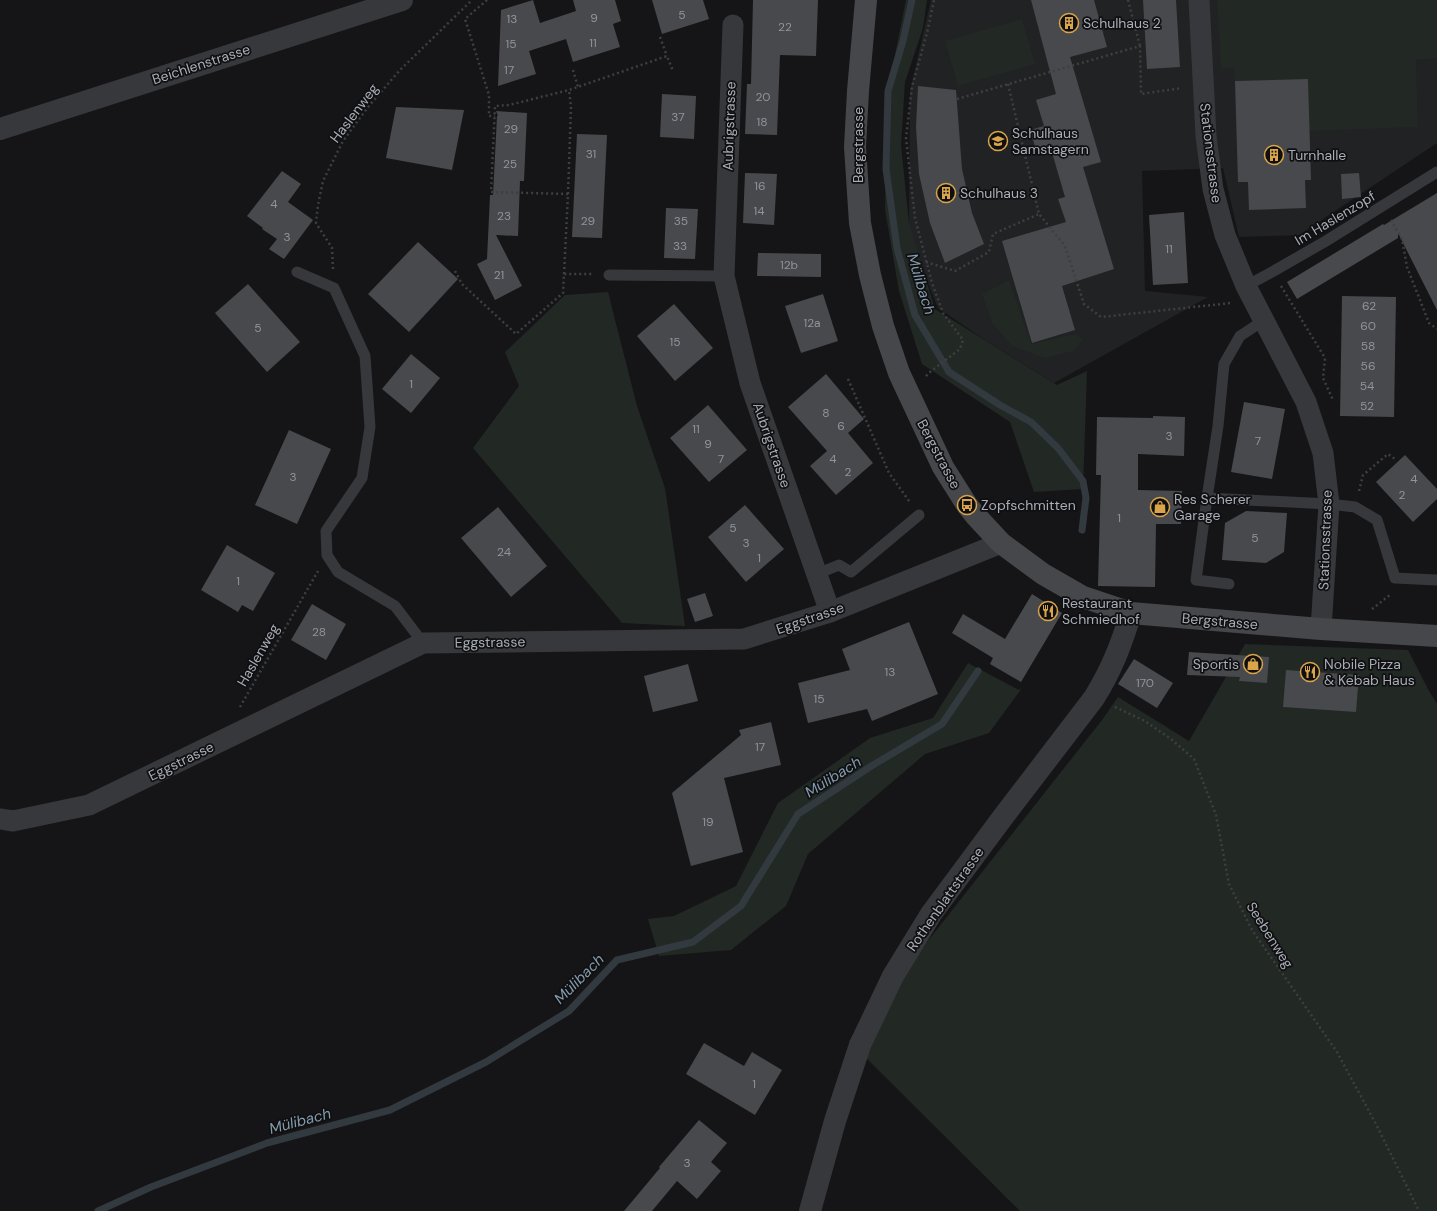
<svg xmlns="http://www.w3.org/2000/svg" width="1437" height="1211" viewBox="0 0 1437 1211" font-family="'DM Sans',sans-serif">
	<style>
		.built { fill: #212224 }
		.green { fill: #222823 }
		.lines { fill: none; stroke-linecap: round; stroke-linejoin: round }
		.stream { stroke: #323a40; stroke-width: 7 }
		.building { fill: #47494c }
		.path { stroke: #3d3f42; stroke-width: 2.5; stroke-dasharray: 2 3; stroke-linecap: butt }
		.service { stroke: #37383b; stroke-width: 11 }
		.minor { stroke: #37383b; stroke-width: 21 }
		.tertiary { stroke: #37383b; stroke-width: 22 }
		.secondary { stroke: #45474b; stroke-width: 22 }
		.labels { text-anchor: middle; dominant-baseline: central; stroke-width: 3.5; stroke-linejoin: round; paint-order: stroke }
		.number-label { font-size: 12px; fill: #90949b }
		.poi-label { font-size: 14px; fill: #a9adb5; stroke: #101012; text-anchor: start }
		.street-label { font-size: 14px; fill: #a9adb5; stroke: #101012 }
		.water-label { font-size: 15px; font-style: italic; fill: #849bac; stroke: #101012 }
	</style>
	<rect width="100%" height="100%" fill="#151517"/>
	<!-- built -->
	<polygon class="built" points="931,0 1437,0 1437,143 1299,235 1239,237 1223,168 1142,171 1145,291 1208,297 1054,383 985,340 938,308 909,236 910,91"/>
	<!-- green -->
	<g class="green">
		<polygon points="906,0 927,0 923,28 905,82 901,145 909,223 935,309 1057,385 1087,371 1083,489 1034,492 1010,422 922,364 899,291 885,210 887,95"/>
		<polygon points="1217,0 1437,0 1437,58 1416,60 1418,127 1309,131 1308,79 1235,81 1234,68 1221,69"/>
		<polygon points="1022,19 1035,64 958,86 945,41"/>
		<polygon points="1009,280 1031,344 1076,334 1083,340 1074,351 1045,358 1012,346 992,323 982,294"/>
		<polygon points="608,292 637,406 665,488 685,626 622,623 473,448 519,386 505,352 565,295"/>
		<polygon points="1245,644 1408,650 1429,691 1437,704 1437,1211 1020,1211 849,1041 1102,720 1118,697 1189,741"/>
		<polygon points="968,663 1019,690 1022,688 989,733 925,754 808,854 786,906 731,950 659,956 648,919 674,916 736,886 778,803 870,738 933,718"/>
	</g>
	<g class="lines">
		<!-- stream -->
		<g class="stream">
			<polyline points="912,0 903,41 888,91 886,169 897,248 915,315 949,372 1000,405 1031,422 1058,448 1083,481 1086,498 1082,530"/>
			<polyline points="98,1211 151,1187 267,1143 390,1110 486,1062 569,1011 617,960 693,942 741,906 798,814 873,765 942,724 978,671"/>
		</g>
	</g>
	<!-- building -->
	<g class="building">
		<polygon points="533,0 540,23 576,11 573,0 615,0 621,21 613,24 620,47 573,62 566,39 529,51 536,74 498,86 501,10"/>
		<polygon points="652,0 703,0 709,19 662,34"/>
		<polygon points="753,0 818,0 816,56 780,55 777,135 745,134 747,84 751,84"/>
		<polygon points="1031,0 1094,0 1107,47 1070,57 1101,162 1083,167 1114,269 1062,286 1075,330 1032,343 1002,241 1066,222 1058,199 1065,197 1051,149 1037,153 1030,130 1044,126 1036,100 1056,94"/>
		<polygon points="1143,0 1176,0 1180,67 1147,69"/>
		<polygon points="1308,79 1311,180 1305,180 1306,208 1249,210 1248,182 1238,182 1235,81"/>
		<polygon points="918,86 956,90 962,169 972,213 984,244 945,263 930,223 919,174 916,127"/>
		<polygon points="662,94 696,96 694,139 660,137"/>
		<polygon points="396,107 464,110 452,170 386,158"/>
		<polygon points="496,111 527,113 524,181 520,181 518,236 496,235 522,286 495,300 477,264 487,259 490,195 493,195 497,116 498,116"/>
		<polygon points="577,134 607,135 602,238 572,237"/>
		<polygon points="282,171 301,184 288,202 313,220 284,259 269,249 277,239 262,229 263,228 247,216"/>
		<polygon points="745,173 777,174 774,225 743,223"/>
		<polygon points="1359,173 1361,197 1342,199 1341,174"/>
		<polygon points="1437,193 1437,310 1398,233 1398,238 1297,299 1287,282 1383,224 1384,225"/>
		<polygon points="666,208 698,209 695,259 664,258"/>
		<polygon points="1184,212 1188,283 1153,285 1149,215"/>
		<polygon points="418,242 458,279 409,332 368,294"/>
		<polygon points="758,253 821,254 821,277 757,276"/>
		<polygon points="248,284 300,342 267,372 215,313"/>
		<polygon points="823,294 838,341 801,353 785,306"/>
		<polygon points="1342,296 1396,297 1394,417 1340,416"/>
		<polygon points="674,304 713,348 675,381 637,336"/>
		<polygon points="411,354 440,378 411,413 382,389"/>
		<polygon points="826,374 864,419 848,433 873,463 836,495 810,466 827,451 788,407"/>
		<polygon points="1244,402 1285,409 1272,479 1231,472"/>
		<polygon points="708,405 747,450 709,482 670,438"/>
		<polygon points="1153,416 1185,417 1184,456 1138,454 1138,490 1182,491 1181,524 1156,524 1155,587 1098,586 1101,475 1096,475 1097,417 1153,418"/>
		<polygon points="289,430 331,449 297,524 255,505"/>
		<polygon points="1405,455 1437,489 1437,499 1413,522 1376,482"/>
		<polygon points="745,505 784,549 746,582 708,537"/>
		<polygon points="498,507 547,566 511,597 461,538"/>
		<polygon points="1246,511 1287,513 1284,552 1266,563 1222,560 1225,523"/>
		<polygon points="227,545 275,573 253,611 242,605 238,612 201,590"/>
		<polygon points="705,593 713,616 695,622 687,599"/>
		<polygon points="1032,594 1062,613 1021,682 990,664 993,658 952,633 963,614 1005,639"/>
		<polygon points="312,604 346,624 326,660 291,640"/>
		<polygon points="909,622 938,694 872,721 867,709 808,723 798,683 850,670 842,649"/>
		<polygon points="1189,652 1269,657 1267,683 1239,681 1240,677 1187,675"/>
		<polygon points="1134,659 1173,683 1157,708 1118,684"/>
		<polygon points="688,664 698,701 653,712 644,676"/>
		<polygon points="1286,670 1359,675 1356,712 1283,707"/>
		<polygon points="771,722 781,765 724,778 743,852 691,866 672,793 741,735 739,730"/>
		<polygon points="704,1043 744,1066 752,1052 782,1070 755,1115 686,1074"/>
		<polygon points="699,1120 727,1143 711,1162 721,1171 697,1199 677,1181 652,1211 624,1211 660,1168 659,1167"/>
	</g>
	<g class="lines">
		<!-- path -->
		<g class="path">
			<polyline points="487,0 465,19 489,95 489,116 495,116"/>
			<polyline points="1128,0 1140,46"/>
			<polyline points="660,37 667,56"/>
			<polyline points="573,70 578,87"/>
			<polyline points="1008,84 1039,214 1065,246 1084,304 1101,317 1231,303"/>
			<polyline points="957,99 1140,46 1141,94 1182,88"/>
			<polyline points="568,194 571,107 569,90 667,56 673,71"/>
			<polyline points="1391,220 1402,239 1407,267 1429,323 1437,329"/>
			<polyline points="926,262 955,271 989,252 993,234 1039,214"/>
			<polyline points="333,269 332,248 316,223 318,205 323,181 343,141 368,107 400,70 472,0"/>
			<polyline points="455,271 462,284 516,334 563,293 564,274 593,274"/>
			<polyline points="564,274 568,194 491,192 495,106 509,105 569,90"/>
			<polyline points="1281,286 1325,358 1323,378 1333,400"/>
			<polyline points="926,376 930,372 960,349 963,340 943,313 932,283 915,218 906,138 912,87 928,29 934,0"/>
			<polyline points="848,379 889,473 909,501"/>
			<polyline points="1359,491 1363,475 1388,454 1395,459"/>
			<polyline points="1372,609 1390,595"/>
			<polyline points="240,707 318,571"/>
			<polyline points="1115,707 1145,721 1171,739 1194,759 1216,815 1229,884 1252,930 1337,1052 1377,1126 1419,1211"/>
		</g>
		<!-- service -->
		<g class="service">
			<polyline points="297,272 334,288 365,356 370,427 362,478 326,531 327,555 338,572 395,606 423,643"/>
			<polyline points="609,275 724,276"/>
			<polyline points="1246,286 1272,272 1326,241 1437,172"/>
			<polyline points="1207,498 1329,504 1355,507 1377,520 1395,578 1437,580"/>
			<polyline points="817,574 839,565 851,572 919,515"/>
			<polyline points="1229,584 1196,580 1207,498 1218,426 1224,364 1240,336 1263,321"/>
		</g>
		<!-- minor -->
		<g class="minor">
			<polyline points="1199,0 1206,136 1213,189 1225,235 1246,286 1306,402 1323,453 1329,504 1321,629"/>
			<polyline points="733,25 724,276 750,383 830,612"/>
			<polyline points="0,819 13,821 89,805 423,643 744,639 830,612 1001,543"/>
		</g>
		<!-- tertiary -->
		<g class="tertiary">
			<polyline points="0,129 402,0"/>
			<path d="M 810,1211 L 835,1121 L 860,1045 L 893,976 L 931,914 L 1003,817 L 1094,698 C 1112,669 1121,645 1131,613"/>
		</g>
		<!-- secondary -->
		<polyline class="secondary" points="866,0 858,91 855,147 860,223 870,275 883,326 899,373 943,467 967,505 975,515 1001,543 1043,574 1083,597 1131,613 1321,629 1437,636"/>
	</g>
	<!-- icons -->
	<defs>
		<g id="building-ring" transform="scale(1)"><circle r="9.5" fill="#101012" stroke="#daa54a" stroke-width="1.5"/><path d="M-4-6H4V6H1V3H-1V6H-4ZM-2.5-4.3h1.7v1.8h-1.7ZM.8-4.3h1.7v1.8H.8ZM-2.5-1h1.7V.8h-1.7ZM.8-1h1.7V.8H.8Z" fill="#daa54a"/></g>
		<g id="school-ring" transform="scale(1)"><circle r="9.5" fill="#101012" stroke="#daa54a" stroke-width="1.5"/><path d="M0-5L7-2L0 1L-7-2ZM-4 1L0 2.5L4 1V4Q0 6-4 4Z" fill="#daa54a"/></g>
		<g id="bus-ring" transform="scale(1)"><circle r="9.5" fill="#101012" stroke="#daa54a" stroke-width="1.5"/><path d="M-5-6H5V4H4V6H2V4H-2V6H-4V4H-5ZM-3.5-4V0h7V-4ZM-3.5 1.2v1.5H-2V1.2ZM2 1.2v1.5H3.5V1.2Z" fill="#daa54a"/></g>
		<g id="shop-ring" transform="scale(1)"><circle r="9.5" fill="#101012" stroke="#daa54a" stroke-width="1.5"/><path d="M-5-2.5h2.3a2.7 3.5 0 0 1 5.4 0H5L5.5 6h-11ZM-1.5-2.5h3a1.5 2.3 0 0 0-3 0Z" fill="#daa54a"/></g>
		<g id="restaurant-ring" transform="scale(1)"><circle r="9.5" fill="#101012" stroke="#daa54a" stroke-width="1.5"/><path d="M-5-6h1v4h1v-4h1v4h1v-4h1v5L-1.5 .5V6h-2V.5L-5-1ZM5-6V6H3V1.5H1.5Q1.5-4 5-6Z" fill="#daa54a"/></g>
	</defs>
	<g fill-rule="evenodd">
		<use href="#building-ring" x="1069" y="23"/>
		<use href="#school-ring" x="998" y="141"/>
		<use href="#building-ring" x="1274" y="155"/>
		<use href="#building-ring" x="946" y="193"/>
		<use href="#bus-ring" x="967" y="505"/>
		<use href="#shop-ring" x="1160" y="507"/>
		<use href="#restaurant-ring" x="1048" y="611"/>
		<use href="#shop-ring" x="1253" y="664"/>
		<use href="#restaurant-ring" x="1310" y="672"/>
	</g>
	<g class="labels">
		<!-- number labels -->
		<g class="number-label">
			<text x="682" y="15">5</text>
			<text x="594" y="18">9</text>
			<text x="512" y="19">13</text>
			<text x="785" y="27">22</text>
			<text x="593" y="43">11</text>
			<text x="511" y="44">15</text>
			<text x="509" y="70">17</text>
			<text x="763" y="97">20</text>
			<text x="678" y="117">37</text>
			<text x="762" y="122">18</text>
			<text x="511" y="129">29</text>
			<text x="591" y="154">31</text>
			<text x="510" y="164">25</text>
			<text x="760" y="186">16</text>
			<text x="274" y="204">4</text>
			<text x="759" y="211">14</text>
			<text x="504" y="216">23</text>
			<text x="588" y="221">29</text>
			<text x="681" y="221">35</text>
			<text x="287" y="237">3</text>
			<text x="680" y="246">33</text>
			<text x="1169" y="249">11</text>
			<text x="789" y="265">12b</text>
			<text x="499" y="275">21</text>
			<text x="1369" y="306">62</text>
			<text x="812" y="323">12a</text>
			<text x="1368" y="326">60</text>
			<text x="258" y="328">5</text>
			<text x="675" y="342">15</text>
			<text x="1368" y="346">58</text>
			<text x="1368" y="366">56</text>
			<text x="411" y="384">1</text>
			<text x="1367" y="386">54</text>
			<text x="1367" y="406">52</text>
			<text x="826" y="413">8</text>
			<text x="841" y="426">6</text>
			<text x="696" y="429">11</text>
			<text x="1169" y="436">3</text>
			<text x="1258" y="441">7</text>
			<text x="708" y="444">9</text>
			<text x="721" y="459">7</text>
			<text x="833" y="459">4</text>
			<text x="848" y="472">2</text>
			<text x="293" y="477">3</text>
			<text x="1414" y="479">4</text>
			<text x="1402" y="495">2</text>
			<text x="1119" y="518">1</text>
			<text x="733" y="528">5</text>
			<text x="1255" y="538">5</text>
			<text x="746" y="543">3</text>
			<text x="504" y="552">24</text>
			<text x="759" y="558">1</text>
			<text x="238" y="581">1</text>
			<text x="319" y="632">28</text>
			<text x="890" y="672">13</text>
			<text x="1145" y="683">170</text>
			<text x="819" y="699">15</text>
			<text x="760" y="747">17</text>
			<text x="708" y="822">19</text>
			<text x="754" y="1084">1</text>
			<text x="687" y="1163">3</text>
		</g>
		<!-- poi labels -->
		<g class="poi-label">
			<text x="1083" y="23">Schulhaus 2</text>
			<text x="1012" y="133">Schulhaus<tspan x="1012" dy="16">Samstagern</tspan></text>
			<text x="1288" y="155">Turnhalle</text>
			<text x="960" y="193">Schulhaus 3</text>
			<text x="1174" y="499">Res Scherer<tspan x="1174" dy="16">Garage</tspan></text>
			<text x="981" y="505">Zopfschmitten</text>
			<text x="1062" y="603">Restaurant<tspan x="1062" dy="16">Schmiedhof</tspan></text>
			<text x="1239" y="664" text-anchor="end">Sportis</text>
			<text x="1324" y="664">Nobile Pizza<tspan x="1324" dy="16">&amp; Kebab Haus</tspan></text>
		</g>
		<!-- street labels -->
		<g class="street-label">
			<text transform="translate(201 64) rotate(-18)">Beichlenstrasse</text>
			<text transform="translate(354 113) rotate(-53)">Haslenweg</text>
			<text transform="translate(729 126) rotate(-88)">Aubrigstrasse</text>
			<text transform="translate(858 145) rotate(-90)">Bergstrasse</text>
			<text transform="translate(1211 153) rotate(83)">Stationsstrasse</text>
			<text transform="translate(1335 218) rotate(-31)">Im Haslenzopf</text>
			<text transform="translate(772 445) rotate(71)">Aubrigstrasse</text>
			<text transform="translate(939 454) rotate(62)">Bergstrasse</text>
			<text transform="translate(1325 540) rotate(-88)">Stationsstrasse</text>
			<text transform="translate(810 618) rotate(-19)">Eggstrasse</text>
			<text transform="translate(1220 621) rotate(5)">Bergstrasse</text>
			<text transform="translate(490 642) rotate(-1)">Eggstrasse</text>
			<text transform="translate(258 655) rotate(-60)">Haslenweg</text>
			<text transform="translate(181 761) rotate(-26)">Eggstrasse</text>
			<text transform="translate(945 899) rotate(-55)">Rothenblattstrasse</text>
			<text transform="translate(1270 935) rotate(58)">Seebenweg</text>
		</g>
		<!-- water labels -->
		<g class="water-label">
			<text transform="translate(921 284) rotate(73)">Mülibach</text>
			<text transform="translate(833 777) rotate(-32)">Mülibach</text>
			<text transform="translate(579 979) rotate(-45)">Mülibach</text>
			<text transform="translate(300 1121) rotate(-15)">Mülibach</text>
		</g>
	</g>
</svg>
